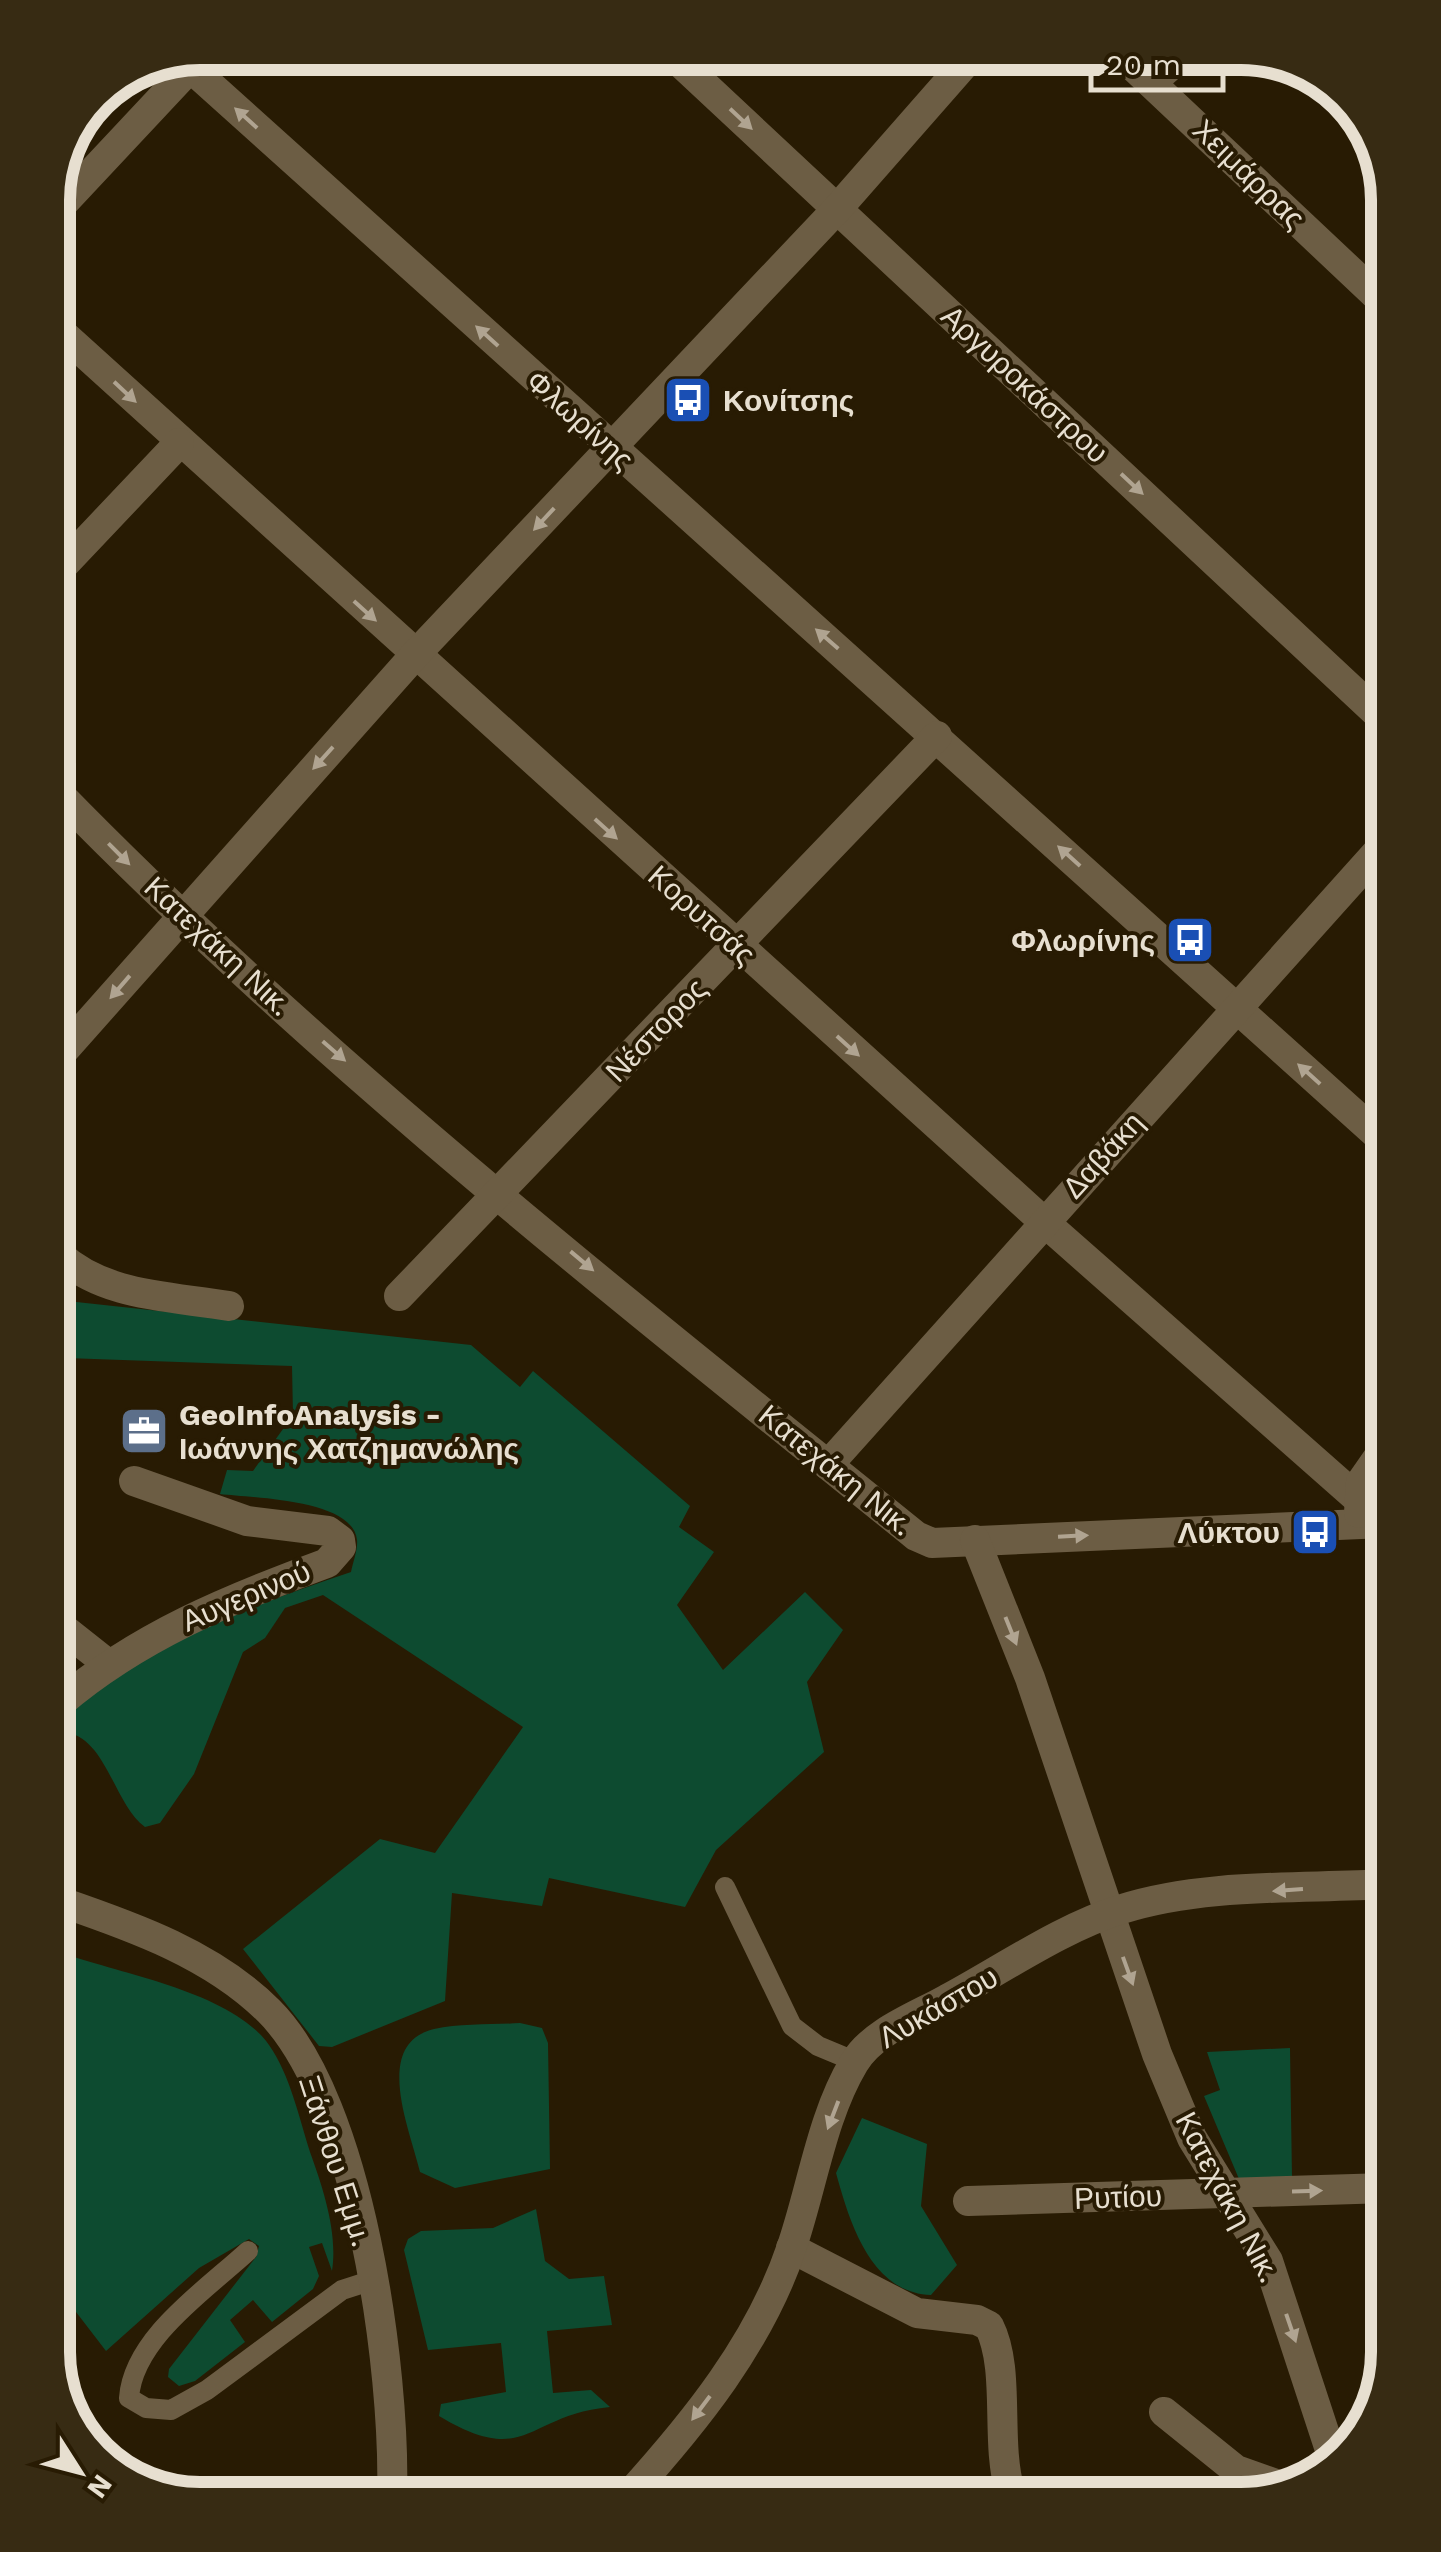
<svg xmlns="http://www.w3.org/2000/svg" width="1441" height="2552" viewBox="0 0 1441 2552" font-family="'Work Sans',sans-serif">
	<style>
		.green { fill: #0d4b30 }
		.lines { fill: none; stroke-linecap: round; stroke-linejoin: round }
		.lane { stroke: #6c5d44; stroke-width: 20 }
		.street { stroke: #6c5d44; stroke-width: 30 }
		.oneway { fill: #b0a491 }
		.labels { text-anchor: middle; dominant-baseline: central; stroke-width: 8; stroke-linejoin: round; paint-order: stroke }
		.street-label { font-size: 30px; fill: #e7dfd0; stroke: #281b03 }
		.poi-label { font-size: 30px; font-weight: bold; fill: #e7dfd0; stroke: #281b03; text-anchor: start }
		.rim { fill: none; stroke: #e7dfd0; stroke-width: 12 }
	</style>
	<rect width="100%" height="100%" fill="#281b03"/>
	<!-- green -->
	<g class="green">
		<path d="M 58,1300 L 471,1345 L 520,1387 L 533,1371 L 690,1506 L 679,1527 L 714,1552 L 677,1605 L 723,1670 L 805,1592 L 843,1630 L 807,1682 L 824,1752 L 716,1850 L 685,1907 L 549,1878 L 542,1906 L 452,1893 L 445,2001 L 332,2047 L 319,2046 L 243,1949 L 380,1839 L 435,1853 L 523,1727 L 323,1595 L 285,1608 L 265,1638 L 243,1652 L 194,1774 L 160,1823 L 145,1827 C 113,1804 106,1733 61,1732 L 60,1719 C 142,1644 248,1607 351,1572 C 353,1562 358,1549 357,1540 C 353,1499 252,1498 220,1494 L 227,1470 L 253,1471 L 293,1415 L 292,1366 L 66,1358 L 59,1403 Z"/>
		<path d="M 62,1953 C 121,1974 232,1992 269,2045 C 290,2075 299,2117 310,2152 C 323,2188 338,2233 332,2271 L 322,2243 L 309,2247 L 319,2276 L 313,2289 L 272,2322 L 253,2300 L 230,2320 L 245,2342 L 195,2381 L 179,2386 L 168,2377 L 169,2369 L 256,2257 L 259,2246 L 249,2239 L 199,2268 L 106,2351 L 63,2295 Z"/>
		<path d="M 520,2023 L 542,2028 L 548,2043 L 550,2169 L 455,2188 L 420,2172 C 410,2129 372,2044 434,2029 C 461,2023 493,2025 520,2023 Z"/>
		<polygon points="1290,2048 1292,2178 1239,2179 1204,2096 1220,2090 1207,2052"/>
		<path d="M 862,2118 L 927,2144 L 921,2206 L 957,2265 L 931,2295 C 870,2293 849,2220 836,2173 Z"/>
		<path d="M 536,2209 L 545,2261 L 569,2279 L 604,2276 L 612,2325 L 547,2331 L 553,2393 L 591,2390 L 610,2407 C 525,2415 528,2469 439,2416 L 441,2404 L 506,2392 L 501,2343 L 428,2350 L 404,2250 L 408,2239 L 421,2231 L 493,2228 Z"/>
	</g>
	<g class="lines">
		<!-- lane -->
		<g class="lane">
			<polyline points="725,1887 792,2026 818,2046 854,2061"/>
			<path d="M 248,2251 C 207,2289 133,2338 129,2398 L 146,2408 L 171,2410 L 207,2390 L 342,2290 L 373,2280"/>
		</g>
		<!-- street -->
		<g class="street">
			<polyline points="670,53 1380,716"/>
			<polyline points="1119,53 1378,297"/>
			<polyline points="182,60 1382,1139"/>
			<polyline points="1152,82 1185,53"/>
			<polyline points="53,214 201,56"/>
			<polyline points="53,325 1043,1221 1357,1498"/>
			<polyline points="55,574 179,443"/>
			<path d="M 56,791 C 318,1060 624,1300 916,1536 L 932,1543 L 1384,1523"/>
			<polyline points="57,1058 414,656 838,208 974,53"/>
			<path d="M 58,1254 C 104,1297 170,1296 229,1306"/>
			<polyline points="399,1296 937,736"/>
			<polyline points="828,1465 1381,848"/>
			<polyline points="1359,1513 1361,1482 1384,1449"/>
			<polyline points="975,1540 1030,1678 1157,2054 1192,2138 1268,2261 1333,2459"/>
			<polyline points="60,1626 108,1664"/>
			<path d="M 60,1703 C 138,1636 232,1598 327,1563 L 341,1547 L 340,1540 L 328,1531 L 247,1521 L 134,1481"/>
			<path d="M 61,1902 C 134,1927 213,1955 269,2011 C 360,2102 396,2372 392,2497"/>
			<polyline points="968,2201 1387,2188"/>
			<path d="M 791,2248 L 917,2313 L 977,2320 L 989,2326 C 1011,2369 995,2441 1010,2491"/>
			<polyline points="1164,2412 1236,2470 1287,2488"/>
			<path d="M 629,2495 C 695,2422 759,2343 791,2249 C 812,2189 821,2118 854,2063 C 872,2032 917,2016 947,1999 C 1003,1969 1061,1928 1122,1909 C 1204,1883 1300,1889 1386,1884"/>
		</g>
	</g>
	<!-- one-way arrows -->
	<defs><path id="oneway-solid" d="M-6-.8H1V-3.2L6.5 0L1 3.2V.8H-6Z" transform="scale(2.5)"/></defs>
	<g class="oneway">
		<use href="#oneway-solid" transform="translate(246 118) rotate(-138)"/>
		<use href="#oneway-solid" transform="translate(741 119) rotate(43)"/>
		<use href="#oneway-solid" transform="translate(487 336) rotate(-138)"/>
		<use href="#oneway-solid" transform="translate(125 392) rotate(43)"/>
		<use href="#oneway-solid" transform="translate(1132 484) rotate(43)"/>
		<use href="#oneway-solid" transform="translate(544 519) rotate(133)"/>
		<use href="#oneway-solid" transform="translate(365 611) rotate(42)"/>
		<use href="#oneway-solid" transform="translate(827 639) rotate(-139)"/>
		<use href="#oneway-solid" transform="translate(323 758) rotate(132)"/>
		<use href="#oneway-solid" transform="translate(606 829) rotate(42)"/>
		<use href="#oneway-solid" transform="translate(119 854) rotate(45)"/>
		<use href="#oneway-solid" transform="translate(1069 856) rotate(-138)"/>
		<use href="#oneway-solid" transform="translate(120 987) rotate(131)"/>
		<use href="#oneway-solid" transform="translate(848 1046) rotate(42)"/>
		<use href="#oneway-solid" transform="translate(334 1051) rotate(41)"/>
		<use href="#oneway-solid" transform="translate(1309 1074) rotate(-138)"/>
		<use href="#oneway-solid" transform="translate(582 1261) rotate(40)"/>
		<use href="#oneway-solid" transform="translate(1073 1536) rotate(-3)"/>
		<use href="#oneway-solid" transform="translate(1011 1631) rotate(68)"/>
		<use href="#oneway-solid" transform="translate(1288 1890) rotate(176)"/>
		<use href="#oneway-solid" transform="translate(1128 1971) rotate(70)"/>
		<use href="#oneway-solid" transform="translate(833 2115) rotate(111)"/>
		<use href="#oneway-solid" transform="translate(1307 2191) rotate(-2)"/>
		<use href="#oneway-solid" transform="translate(1291 2328) rotate(71)"/>
		<use href="#oneway-solid" transform="translate(701 2408) rotate(127)"/>
	</g>
	<!-- icons -->
	<defs>
		<g id="bus-square" transform="scale(2.5)"><rect x="-9" y="-9" width="18" height="18" rx="4" fill="#1a4fb4" stroke="#281b03"/><path d="M-5-6H5V4H4V6H2V4H-2V6H-4V4H-5ZM-3.5-4V0h7V-4ZM-3.5 1.2v1.5H-2V1.2ZM2 1.2v1.5H3.5V1.2Z" fill="#fff"/></g>
		<g id="office-square" transform="scale(2.5)"><rect x="-9" y="-9" width="18" height="18" rx="4" fill="#5c6f8a" stroke="#281b03"/><path d="M-6-3h4V-5.5h4V-3h4V5H-6ZM-1-4.5V-3h2v-1.5ZM-6 0V1H6V0Z" fill="#fff"/></g>
	</defs>
	<g fill-rule="evenodd">
		<use href="#bus-square" x="688" y="400"/>
		<use href="#bus-square" x="1190" y="940"/>
		<use href="#office-square" x="144" y="1431"/>
		<use href="#bus-square" x="1315" y="1532"/>
	</g>
	<g class="labels">
		<!-- street labels -->
		<g class="street-label">
			<text transform="translate(1249 174) rotate(44)">Χειμάρρας</text>
			<text transform="translate(1025 384) rotate(43)">Αργυροκάστρου</text>
			<text transform="translate(580 420) rotate(42)">Φλωρίνης</text>
			<text transform="translate(702 915) rotate(42)">Κορυτσάς</text>
			<text transform="translate(218 946) rotate(43)">Κατεχάκη Νικ.</text>
			<text transform="translate(656 1030) rotate(-46)">Νέστορος</text>
			<text transform="translate(1103 1155) rotate(-48)">Δαβάκη</text>
			<text transform="translate(836 1470) rotate(39)">Κατεχάκη Νικ.</text>
			<text transform="translate(246 1596) rotate(-23)">Αυγερινού</text>
			<text transform="translate(938 2007) rotate(-30)">Λυκάστου</text>
			<text transform="translate(336 2161) rotate(72)">Ξάνθου Εμμ.</text>
			<text transform="translate(1118 2197) rotate(-2)">Ρυτίου</text>
			<text transform="translate(1228 2197) rotate(62)">Κατεχάκη Νικ.</text>
		</g>
		<!-- poi labels -->
		<g class="poi-label">
			<text x="723" y="400">Κονίτσης</text>
			<text x="1155" y="940" text-anchor="end">Φλωρίνης</text>
			<text x="179" y="1414">GeoInfoAnalysis -<tspan x="179" dy="34">Ιωάννης Χατζημανώλης</tspan></text>
			<text x="1280" y="1532" text-anchor="end">Λύκτου</text>
		</g>
	</g>
	<!-- crop -->
	<path d="M0 0H1441V2552H0ZM200 70H1241A130 130 0 0 1 1371 200V2352A130 130 0 0 1 1241 2482H200A130 130 0 0 1 70 2352V200A130 130 0 0 1 200 70Z" fill="#372b13" fill-rule="evenodd"/>
	<path class="rim" d="M200 70H1241A130 130 0 0 1 1371 200V2352A130 130 0 0 1 1241 2482H200A130 130 0 0 1 70 2352V200A130 130 0 0 1 200 70Z"/>
	<!-- north arrow -->
	<g transform="translate(80 2472) rotate(126)" stroke="#281b03" stroke-width="8" paint-order="stroke">
	<path d="M0-8L18 38L0 25L-18 38Z" fill="#e7dfd0"/>
	<text y="-15" font-size="28" font-weight="bold" text-anchor="middle" fill="#e7dfd0">N</text>
	</g>
	<!-- scale -->
	<path d="M1091 75v15h132v-15" fill="none" stroke="#e7dfd0" stroke-width="5"/>
	<text x="1106" y="75" font-size="30" fill="#e7dfd0" stroke="#281b03" stroke-width="8" paint-order="stroke">20 m</text>
</svg>
